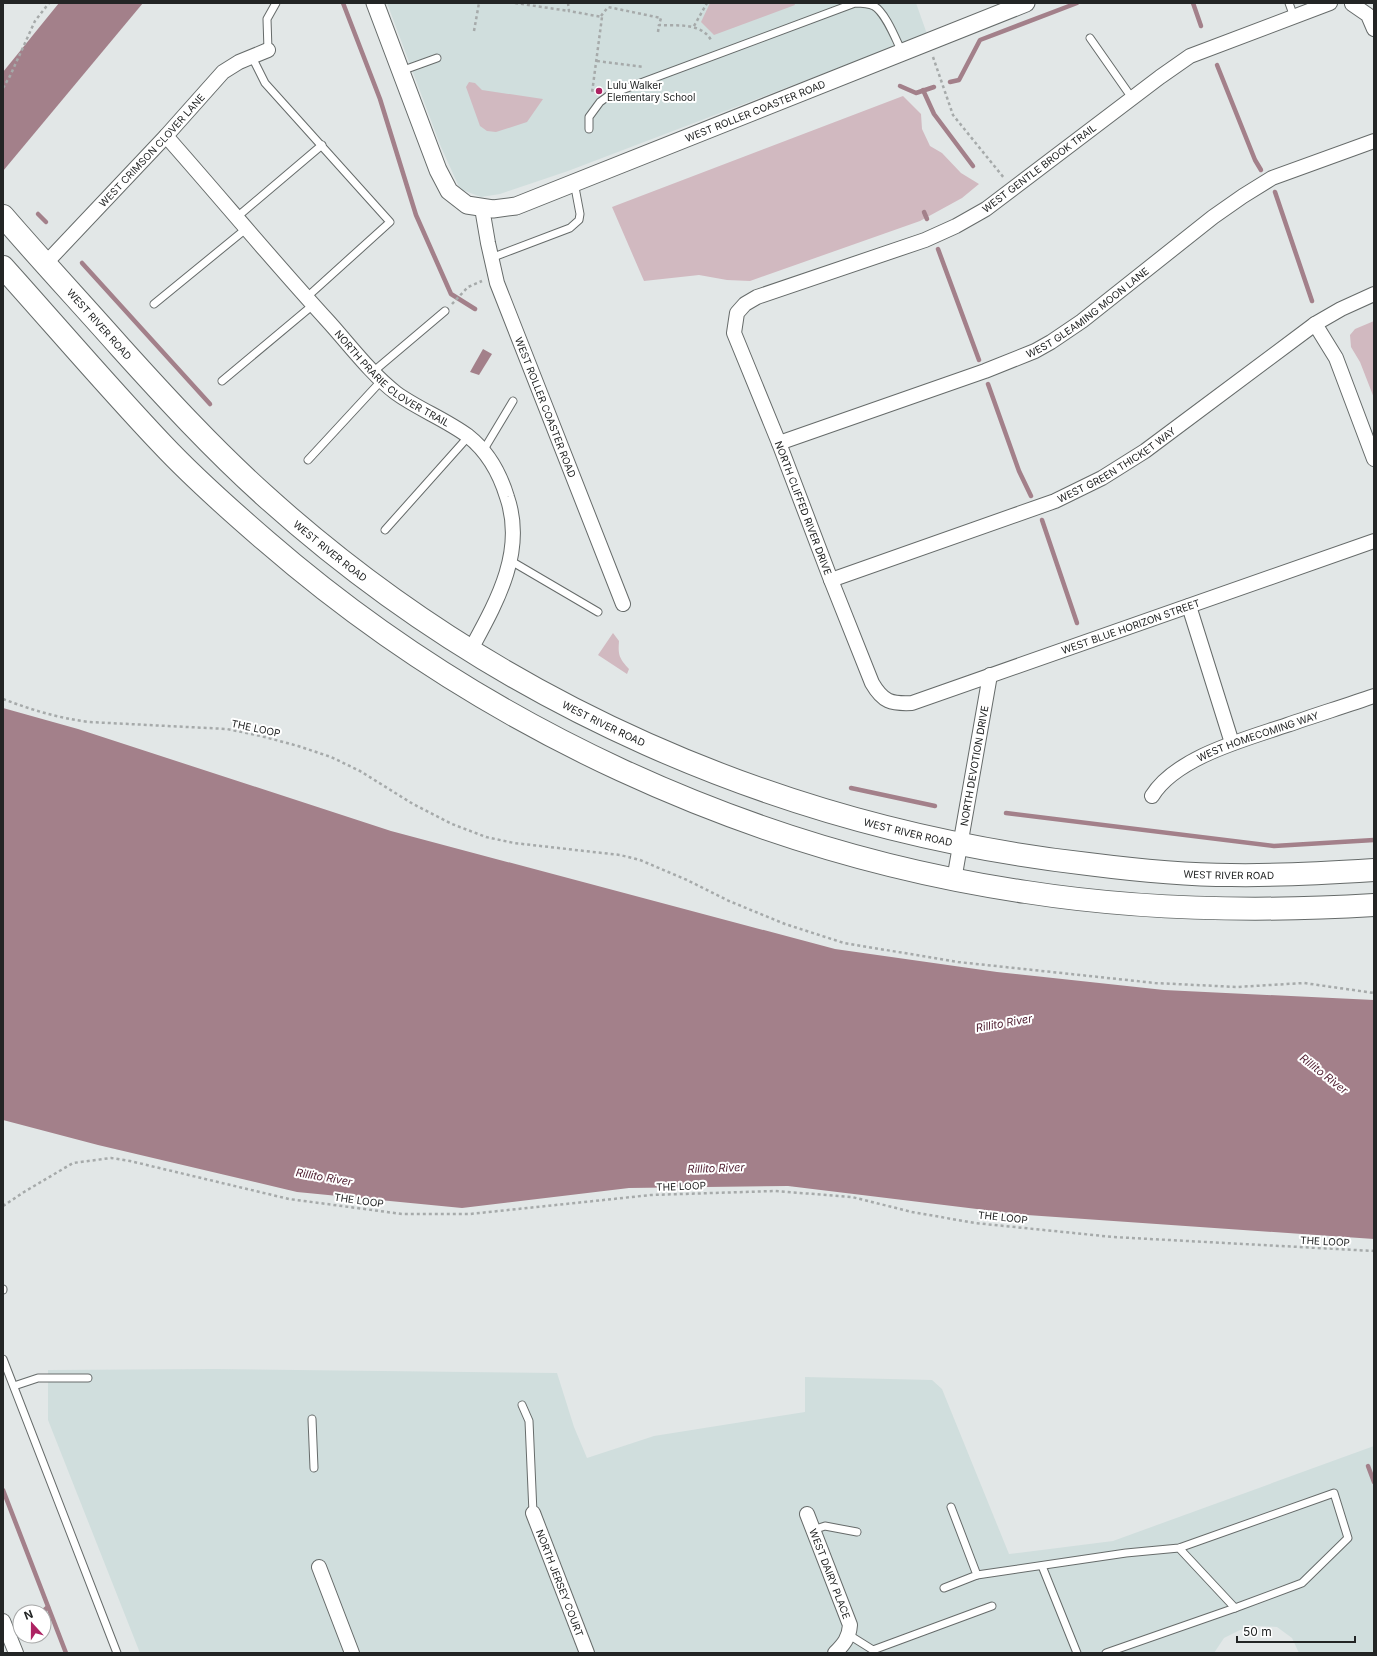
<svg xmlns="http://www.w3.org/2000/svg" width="1377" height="1656" viewBox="0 0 1377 1656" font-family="Inter,sans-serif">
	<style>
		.built { fill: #d0dedd }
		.green { fill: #d1b9c0 }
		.water { fill: #a3808a }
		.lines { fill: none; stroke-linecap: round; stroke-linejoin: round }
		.stream { stroke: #a3808a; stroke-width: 4.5 }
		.service-casing { stroke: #666b6a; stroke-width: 9 }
		.minor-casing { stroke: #666b6a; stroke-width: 16 }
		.tertiary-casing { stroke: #666b6a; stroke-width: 19 }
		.primary-casing { stroke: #666b6a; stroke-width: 24 }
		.path { stroke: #a6aaaa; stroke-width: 2.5; stroke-dasharray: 3 3; stroke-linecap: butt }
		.service { stroke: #fff; stroke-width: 7 }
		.minor { stroke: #fff; stroke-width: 14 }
		.tertiary { stroke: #fff; stroke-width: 17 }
		.primary { stroke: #fff; stroke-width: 22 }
		.poi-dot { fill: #ad2262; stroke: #fff; stroke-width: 1.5 }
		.labels { text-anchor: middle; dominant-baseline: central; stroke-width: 4; stroke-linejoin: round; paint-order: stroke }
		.poi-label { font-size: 10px; fill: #232525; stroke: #fff; text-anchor: start }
		.street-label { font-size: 10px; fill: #232525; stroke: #fff }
		.water-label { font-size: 11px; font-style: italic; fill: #532234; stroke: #fff }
	</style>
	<rect width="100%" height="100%" fill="#e2e7e7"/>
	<!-- built -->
	<g class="built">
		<polygon points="387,3 916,3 927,34 568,171 500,194 481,197 460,189 441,147"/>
		<polygon points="216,1369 557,1373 574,1427 587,1458 654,1436 805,1412 805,1377 932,1380 942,1389 1009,1554 1113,1541 1374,1446 1374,1653 1299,1653 1292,1638 1277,1627 1259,1626 1240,1630 1224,1638 1214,1653 140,1653 48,1420 48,1370"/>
	</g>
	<!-- green -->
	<g class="green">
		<polygon points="710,3 794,3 795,5 714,35 701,22"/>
		<polygon points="469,82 475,83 482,90 543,99 527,122 496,132 487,131 480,126 466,87"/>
		<polygon points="903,96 921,114 922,129 930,146 942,153 961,173 979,184 962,198 920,221 750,281 727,280 699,275 644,281 612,207"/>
		<polygon points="1374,321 1374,398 1360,362 1351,347 1350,335 1355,329"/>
		<path d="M 613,633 L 619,641 C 618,655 619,658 629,669 L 627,674 L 598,655 Z"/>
	</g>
	<!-- water -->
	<g class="water">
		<polygon points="59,3 143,3 3,171 3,72"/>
		<polygon points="483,349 492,354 479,375 470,372"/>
		<polygon points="3,708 78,729 391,831 835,949 997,972 1164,990 1374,1000 1374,1239 1027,1215 788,1186 629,1188 462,1208 297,1192 98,1145 3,1120"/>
	</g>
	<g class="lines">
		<!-- stream -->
		<g class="stream">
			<polyline points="343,3 380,99 416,215 451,294 475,309"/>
			<polyline points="1193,3 1201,26"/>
			<polyline points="1217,65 1255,160 1261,170"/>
			<polyline points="950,82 959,80 980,40 1077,3"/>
			<polyline points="900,86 916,93 934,87"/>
			<polyline points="923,90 934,114 973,166"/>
			<polyline points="1275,192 1312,301"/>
			<polyline points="924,212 927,219"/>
			<polyline points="38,214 46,222"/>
			<polyline points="938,249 979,360"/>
			<polyline points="82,263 210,404"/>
			<polyline points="988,384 1019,471 1031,496"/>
			<polyline points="1042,520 1077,623"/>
			<polyline points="851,788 935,806"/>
			<polyline points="1006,813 1274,846 1374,840"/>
			<polyline points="1368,1466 1374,1482"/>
			<polyline points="3,1490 66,1653"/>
			<polyline points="42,1612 48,1607"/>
			<polyline points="17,1622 20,1621"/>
		</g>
		<!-- service casing -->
		<g class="service-casing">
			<g id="service">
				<polyline points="1289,3 1294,17"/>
				<polyline points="1090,38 1132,98"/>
				<polyline points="268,50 267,19 276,3"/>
				<polyline points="252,57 265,83 390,222 307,297"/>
				<polyline points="401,71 437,58"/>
				<path d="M 589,129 L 589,117 L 600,102 L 611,94 L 855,3 C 862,3 868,3 874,6 C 886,13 896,40 902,52"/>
				<polyline points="237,217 322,145"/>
				<polyline points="491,258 570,228 579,220 580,214 574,182"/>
				<polyline points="154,304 247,228"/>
				<polyline points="374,371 445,311"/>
				<polyline points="222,381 313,305"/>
				<polyline points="483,451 513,401"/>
				<polyline points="308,460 382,380"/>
				<polyline points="385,530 468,437"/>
				<polyline points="511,561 598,612"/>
				<polyline points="3,1290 3,1289"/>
				<polyline points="3,1359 117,1653"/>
				<polyline points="14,1386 38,1378 88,1378"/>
				<polyline points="522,1405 529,1421 533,1513"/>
				<polyline points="312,1419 314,1468"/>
				<polyline points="813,1530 825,1526 857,1532"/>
				<polyline points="1042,1566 1077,1653"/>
				<polyline points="977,1575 1126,1553 1179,1548 1334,1493 1348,1538 1302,1583 1235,1608 1179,1548"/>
				<polyline points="944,1588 977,1575 951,1507"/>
				<polyline points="849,1635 873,1650 992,1606"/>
				<polyline points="1106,1653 1235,1608"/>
			</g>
		</g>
		<!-- minor casing -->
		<g class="minor-casing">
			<g id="minor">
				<path id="s1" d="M 1330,3 L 1190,56 L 1160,77 L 986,209 L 956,226 L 925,240 L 757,297 L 745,304 L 737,313 L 734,333 L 779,443 L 831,580 L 872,683 C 883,702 891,704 912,703 L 1374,541"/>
				<polyline points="1352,4 1368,15 1374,29"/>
				<path id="s2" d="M 166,136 C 220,197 272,260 327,320 C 348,343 371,374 396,393 C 418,409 445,419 468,436 C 487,451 500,474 507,497 C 526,552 496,603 470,651"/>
				<path id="s3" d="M 482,208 L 488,243 L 497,283 L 623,604"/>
				<path id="s4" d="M 45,264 L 166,136 L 223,72 L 239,62 L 268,50"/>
				<polyline points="1315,324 1336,358 1374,459"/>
				<path id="s5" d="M 779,443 L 985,371 L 1035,351 L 1051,342 L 1082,321 L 1213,217 L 1243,196 L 1272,178 L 1374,141"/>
				<path id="s6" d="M 831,580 L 1055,501 L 1102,478 L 1145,451 L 1315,324 L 1341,309 L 1374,294"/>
				<polyline points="1189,606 1232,743"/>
				<path id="s7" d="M 1152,796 C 1176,757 1246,739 1287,725 C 1316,715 1345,706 1374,696"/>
				<path id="s8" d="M 954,880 L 990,675"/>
				<path id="s9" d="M 533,1513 L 587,1653"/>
				<path id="s10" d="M 807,1514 L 850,1625 C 849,1638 844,1644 835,1653"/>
				<polyline points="319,1567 352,1653"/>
				<polyline points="3,1621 16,1653"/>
			</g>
		</g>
		<!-- tertiary casing -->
		<g class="tertiary-casing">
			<g id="tertiary">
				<path id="s11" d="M 375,3 L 438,170 L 449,191 L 467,205 L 493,209 L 516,206 L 1026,3"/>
			</g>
		</g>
		<!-- primary casing -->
		<g class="primary-casing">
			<g id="primary">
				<path id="s12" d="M 3,216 C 41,260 81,303 120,347 C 166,398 213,449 264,495 C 493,702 781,829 1088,864 C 1135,870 1183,875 1231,875 C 1278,876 1326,873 1374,870"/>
				<path d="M 3,267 C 56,326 107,386 162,444 C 194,478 230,510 266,541 C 478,725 748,851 1026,892 C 1141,910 1258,912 1374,905"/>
			</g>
		</g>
		<!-- path -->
		<g class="path">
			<polyline points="515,3 569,11"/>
			<polyline points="568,3 569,11 602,17 592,93"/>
			<path d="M 601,16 L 608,7 L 661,18 L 659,25 C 677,26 703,22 712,42"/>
			<polyline points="694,26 707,3"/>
			<polyline points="474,31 479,3"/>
			<polyline points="658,32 659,25"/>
			<polyline points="933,57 953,115 1004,178"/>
			<polyline points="597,61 644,67"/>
			<polyline points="3,88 10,76 35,21 49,3"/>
			<polyline points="452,304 468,287 482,281"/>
			<path d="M 3,699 C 32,710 58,718 89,722 L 227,729 L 261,736 L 298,746 L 331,757 L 360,771 L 413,804 L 452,824 L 486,837 L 514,843 L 620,855 L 640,860 L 687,880 L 729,901 L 785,924 L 844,943 L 958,962 L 1155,983 L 1237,987 L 1304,983 L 1374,993"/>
			<polyline points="3,1206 24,1192 73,1163 111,1158 130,1161 289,1199 402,1214 470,1214 651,1195 775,1191 852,1197 912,1212 975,1223 1113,1237 1374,1251"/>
		</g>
		<!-- service -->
		<use href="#service" class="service"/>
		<!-- minor -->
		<use href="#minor" class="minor"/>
		<!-- tertiary -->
		<use href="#tertiary" class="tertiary"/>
		<!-- primary -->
		<use href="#primary" class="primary"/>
	</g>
	<!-- markers -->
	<circle class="poi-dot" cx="599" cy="91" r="4"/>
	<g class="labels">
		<!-- poi labels -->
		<g class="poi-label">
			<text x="607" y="85">Lulu Walker<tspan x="607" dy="12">Elementary School</tspan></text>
		</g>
		<!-- street labels -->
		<g class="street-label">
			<text stroke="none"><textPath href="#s11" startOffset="532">WEST ROLLER COASTER ROAD</textPath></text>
			<text stroke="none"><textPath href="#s4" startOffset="156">WEST CRIMSON CLOVER LANE</textPath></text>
			<text transform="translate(1039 168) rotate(-37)">WEST GENTLE BROOK TRAIL</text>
			<text stroke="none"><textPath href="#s5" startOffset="337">WEST GLEAMING MOON LANE</textPath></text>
			<text stroke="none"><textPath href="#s12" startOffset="145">WEST RIVER ROAD</textPath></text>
			<text stroke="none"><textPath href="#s2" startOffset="333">NORTH PRARIE CLOVER TRAIL</textPath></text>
			<text stroke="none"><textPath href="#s3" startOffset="210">WEST ROLLER COASTER ROAD</textPath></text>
			<text stroke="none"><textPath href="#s6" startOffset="309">WEST GREEN THICKET WAY</textPath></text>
			<text stroke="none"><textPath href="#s1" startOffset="885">NORTH CLIFFED RIVER DRIVE</textPath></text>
			<text stroke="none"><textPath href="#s12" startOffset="469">WEST RIVER ROAD</textPath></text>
			<text stroke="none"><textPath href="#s1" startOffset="1353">WEST BLUE HORIZON STREET</textPath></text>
			<text stroke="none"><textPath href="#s12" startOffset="793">WEST RIVER ROAD</textPath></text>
			<text transform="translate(256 728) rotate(12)">THE LOOP</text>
			<text stroke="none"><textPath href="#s7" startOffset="124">WEST HOMECOMING WAY</textPath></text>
			<text stroke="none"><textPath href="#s8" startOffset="116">NORTH DEVOTION DRIVE</textPath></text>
			<text stroke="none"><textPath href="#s12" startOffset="1117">WEST RIVER ROAD</textPath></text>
			<text stroke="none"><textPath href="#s12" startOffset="1441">WEST RIVER ROAD</textPath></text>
			<text transform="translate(681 1186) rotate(-2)">THE LOOP</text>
			<text transform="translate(359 1200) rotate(8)">THE LOOP</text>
			<text transform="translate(1003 1217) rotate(6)">THE LOOP</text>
			<text transform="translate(1325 1241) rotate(3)">THE LOOP</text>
			<text stroke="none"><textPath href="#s10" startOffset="64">WEST DAIRY PLACE</textPath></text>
			<text stroke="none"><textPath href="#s9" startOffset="75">NORTH JERSEY COURT</textPath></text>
		</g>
		<!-- water labels -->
		<g class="water-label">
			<text transform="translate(1004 1023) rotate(-10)">Rillito River</text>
			<text transform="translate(1324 1074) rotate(38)">Rillito River</text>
			<text transform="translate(716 1168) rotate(-2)">Rillito River</text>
			<text transform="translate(324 1177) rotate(10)">Rillito River</text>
		</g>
	</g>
	<!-- border -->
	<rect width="1377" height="1656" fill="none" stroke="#232525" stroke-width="8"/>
	<!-- north arrow -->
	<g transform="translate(32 1624) rotate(339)"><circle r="19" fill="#ffffff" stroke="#a7a8a8"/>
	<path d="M0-3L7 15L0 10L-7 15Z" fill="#ad2262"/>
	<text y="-6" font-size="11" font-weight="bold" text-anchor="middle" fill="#232525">N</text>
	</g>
	<!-- scale -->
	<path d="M1237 1636v6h118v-6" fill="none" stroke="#232525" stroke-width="2"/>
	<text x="1243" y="1636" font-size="12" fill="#232525" stroke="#ffffff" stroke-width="3" paint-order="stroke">50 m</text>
</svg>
